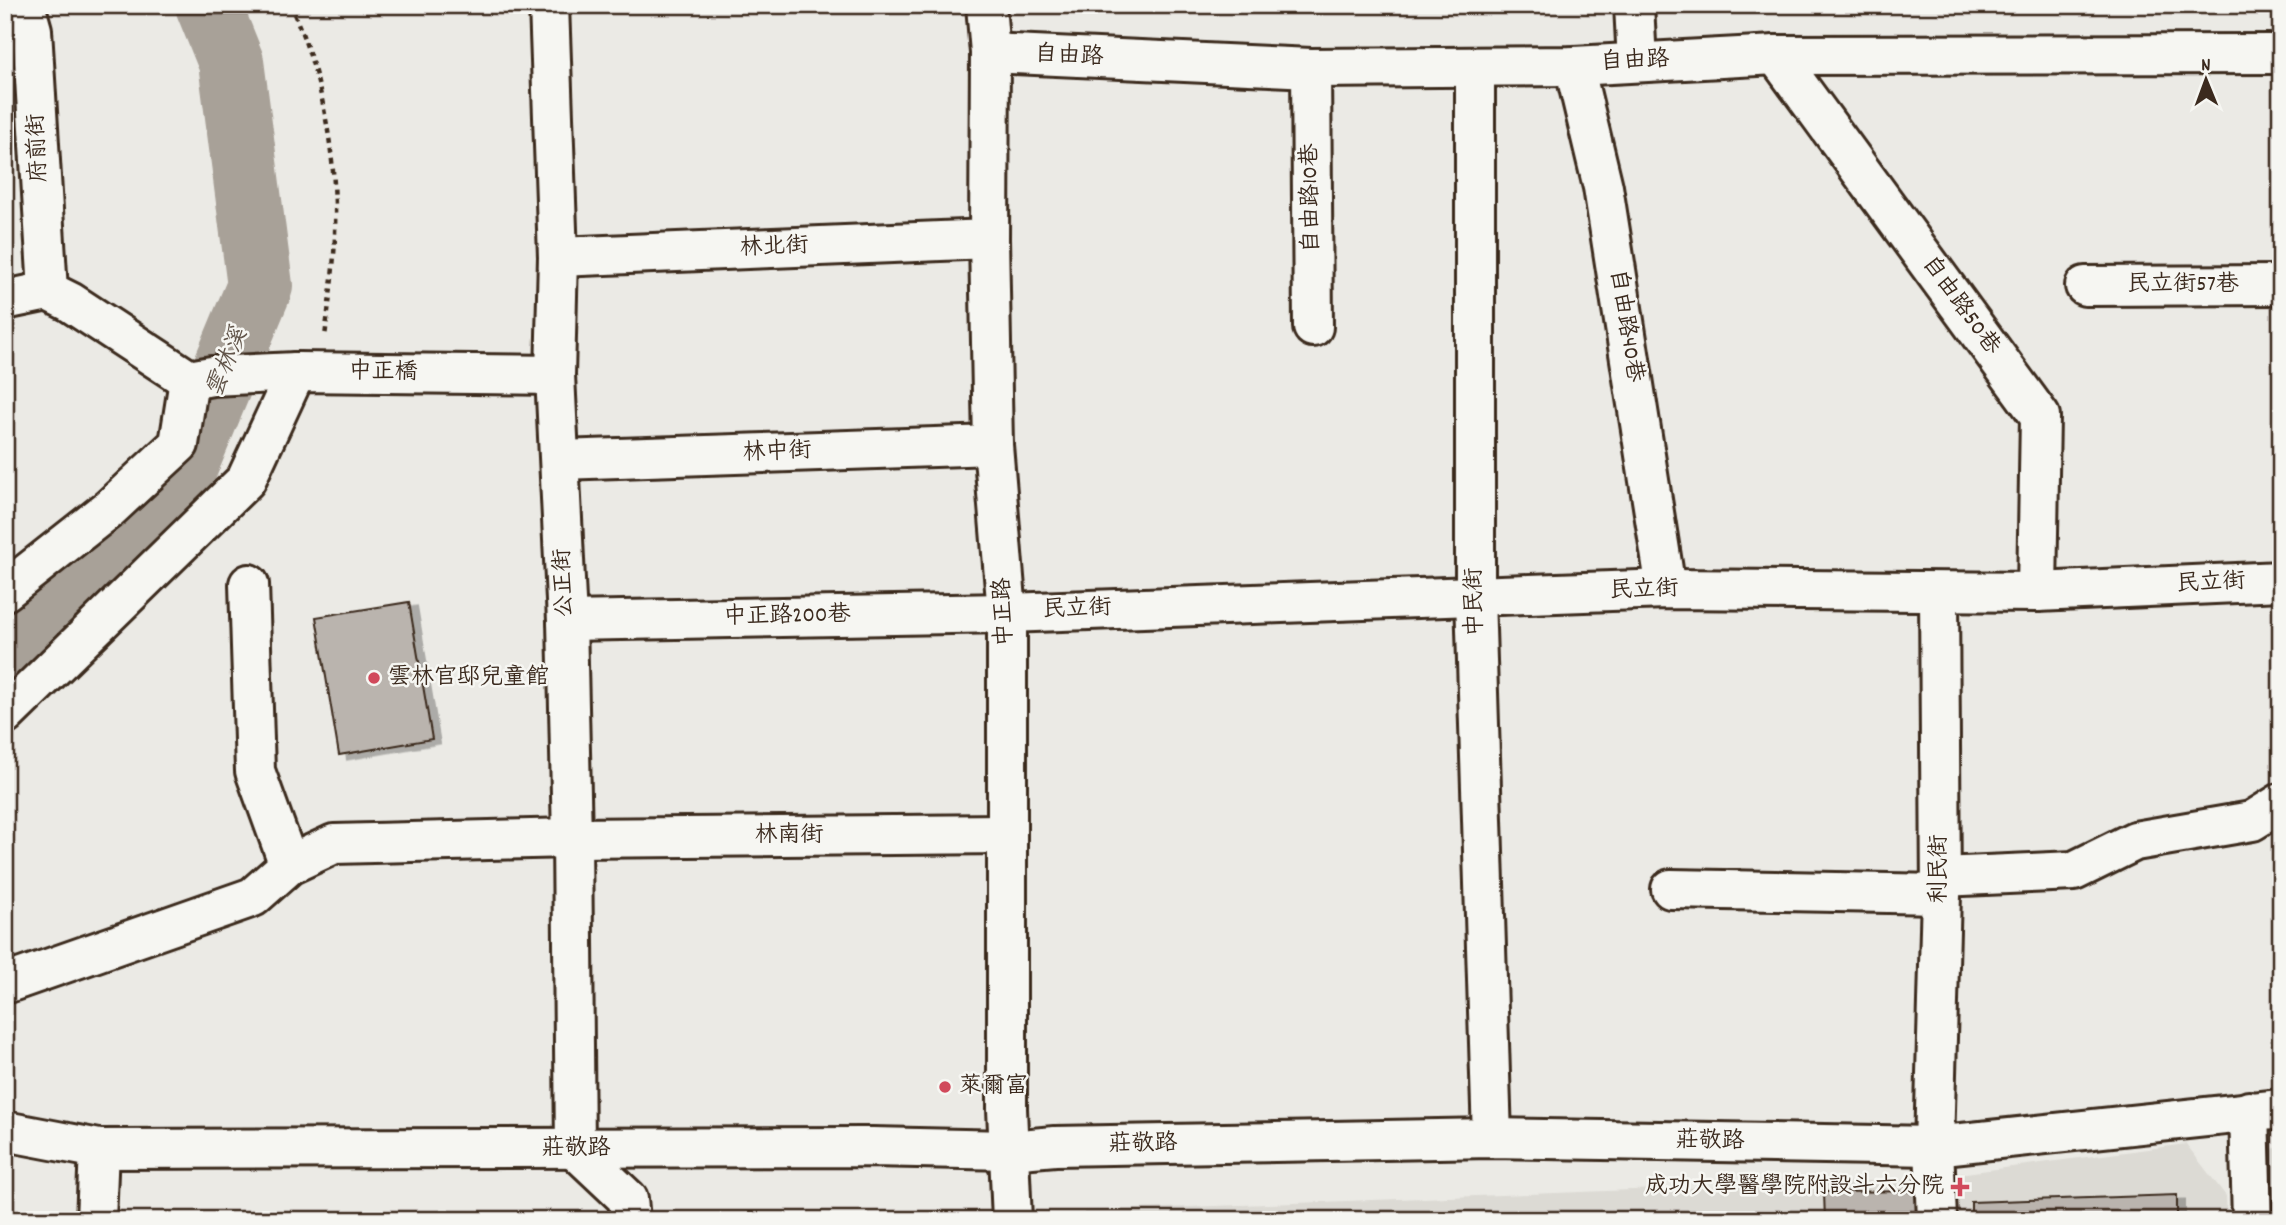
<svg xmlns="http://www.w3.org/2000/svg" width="2286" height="1225" viewBox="0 0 2286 1225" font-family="Dekko,'LXGW WenKai TC',sans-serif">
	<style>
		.built { fill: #dcdad4 }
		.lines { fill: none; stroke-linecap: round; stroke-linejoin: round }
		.river { stroke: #a8a198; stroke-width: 66 }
		.building { fill: #bab4ae; stroke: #3b2a1e; stroke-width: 2; filter: url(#shadow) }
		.minor-casing { stroke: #3b2a1e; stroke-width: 44 }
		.path { stroke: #3b2a1e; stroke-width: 4.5; stroke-dasharray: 5 5; stroke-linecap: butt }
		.minor { stroke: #f6f6f2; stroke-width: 38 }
		.poi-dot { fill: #d1495b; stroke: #f6f6f2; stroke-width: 2.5 }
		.labels { text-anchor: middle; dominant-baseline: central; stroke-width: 5; stroke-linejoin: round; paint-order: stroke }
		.street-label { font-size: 23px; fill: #3b2a1e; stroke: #f6f6f2 }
		.poi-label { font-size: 23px; fill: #3b2a1e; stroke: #f6f6f2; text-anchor: start }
		.water-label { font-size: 24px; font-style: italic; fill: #615449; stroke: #f6f6f2 }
	</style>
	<defs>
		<filter id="shadow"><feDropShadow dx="8" dy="4.5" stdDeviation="0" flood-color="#0004"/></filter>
	</defs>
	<rect width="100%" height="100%" fill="#ebeae5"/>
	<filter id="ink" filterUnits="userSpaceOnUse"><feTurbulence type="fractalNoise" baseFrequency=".0143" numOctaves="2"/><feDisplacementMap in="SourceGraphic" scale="14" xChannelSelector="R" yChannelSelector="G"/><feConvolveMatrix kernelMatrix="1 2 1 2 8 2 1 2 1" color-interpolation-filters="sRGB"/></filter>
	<g filter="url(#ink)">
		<!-- built -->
		<g class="built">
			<polygon points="2186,1144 2226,1196 2227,1220 1085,1220 1085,1211 1920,1179"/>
			<polygon points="2281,1148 2281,1220 2267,1220 2264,1149"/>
		</g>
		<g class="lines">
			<!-- river -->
			<polyline class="river" points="5,649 178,483 260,286 231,62 208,5"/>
		</g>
		<!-- building -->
		<g class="building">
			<polygon points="409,602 432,739 339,755 316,617"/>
			<polygon points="1931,1191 1931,1220 1825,1220 1824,1192"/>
			<polygon points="2177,1195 2177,1220 1971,1220 1971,1202"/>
			<polygon points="1825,1216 1825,1220 1708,1220"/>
		</g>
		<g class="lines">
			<!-- minor casing -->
			<g class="minor-casing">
				<g id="minor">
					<polyline points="25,5 32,30 48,291 70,302 189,380 212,376 296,372 555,375"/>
					<polyline points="549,5 558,257 555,375 567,621 572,838 575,1149 628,1199 630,1220"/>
					<polyline points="986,5 990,53 989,239 993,445 1007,613 1007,1109 1012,1220"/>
					<polyline points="1634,5 1637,62"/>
					<polyline points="990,53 1311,68 1574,66 1776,55 2281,54"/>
					<polyline points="1776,55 2040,416 2037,592"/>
					<polyline points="1574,66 1603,187 1666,589"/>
					<polyline points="1475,67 1475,597 1492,1138"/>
					<polyline points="1311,68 1313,327"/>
					<polyline points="558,257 989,239"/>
					<polyline points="2085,286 2281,285"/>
					<polyline points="5,300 48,291"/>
					<polyline points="560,460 993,445"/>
					<polyline points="249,584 255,771 289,865"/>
					<polyline points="5,591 109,509 179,444 189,380"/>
					<polyline points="567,621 1007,613 1666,589 2037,592 2281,581"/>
					<polyline points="5,715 246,480 296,372"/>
					<polyline points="1941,877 2074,871 2135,841 2252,821 2281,803"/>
					<polyline points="1671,889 1941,894"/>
					<polyline points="5,984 253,897 289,865 334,844 572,838 1006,834"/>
					<polyline points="2249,1111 2252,1220"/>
					<polyline points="5,1131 99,1149 872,1147 1009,1150 1055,1146 1492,1138 1934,1146 2281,1109"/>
					<polyline points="96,1220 99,1149"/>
					<polyline points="1937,1220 1934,1146 1941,894 1939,593"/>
				</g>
			</g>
			<!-- path -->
			<path class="path" d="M 290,5 C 323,75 337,158 335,235 C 334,269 329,303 325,337"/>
			<!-- minor -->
			<use href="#minor" class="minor"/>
		</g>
	</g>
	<!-- markers -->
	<g class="poi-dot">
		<circle cx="374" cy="678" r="7"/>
		<circle cx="945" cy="1087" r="7"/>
		<path d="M1956.5 1176.5h7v7h7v7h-7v7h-7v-7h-7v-7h7z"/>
	</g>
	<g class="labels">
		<!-- street labels -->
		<g class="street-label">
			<text transform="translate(1069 57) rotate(3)">自由路</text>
			<text transform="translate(1635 62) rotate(-3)">自由路</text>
			<text transform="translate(39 148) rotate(-93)">府前街</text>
			<text transform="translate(1312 198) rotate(-91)">自由路10巷</text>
			<text transform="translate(774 248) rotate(-2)">林北街</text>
			<text x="2183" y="285">民立街57巷</text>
			<text transform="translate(1960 306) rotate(54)">自由路50巷</text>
			<text transform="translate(1625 326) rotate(81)">自由路40巷</text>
			<text transform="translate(383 373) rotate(1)">中正橋</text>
			<text transform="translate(777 453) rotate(-2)">林中街</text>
			<text transform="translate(565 583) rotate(-92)">公正街</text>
			<text transform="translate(2211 584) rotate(-3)">民立街</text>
			<text transform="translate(1644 591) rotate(-2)">民立街</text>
			<text transform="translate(1476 602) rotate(-91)">中民街</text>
			<text transform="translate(1077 610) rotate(-2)">民立街</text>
			<text transform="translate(1005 612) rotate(-92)">中正路</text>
			<text transform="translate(787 617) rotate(-1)">中正路200巷</text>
			<text x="789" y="836">林南街</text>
			<text transform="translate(1940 869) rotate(-90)">利民街</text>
			<text transform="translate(1710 1142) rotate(1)">莊敬路</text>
			<text transform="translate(1143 1145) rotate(-1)">莊敬路</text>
			<text x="576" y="1149">莊敬路</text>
		</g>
		<!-- poi labels -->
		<g class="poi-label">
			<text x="388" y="678">雲林官邸兒童館</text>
			<text x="959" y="1087">萊爾富</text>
			<text x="1944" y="1187" text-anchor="end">成功大學醫學院附設斗六分院</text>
		</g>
		<!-- water labels -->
		<g class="water-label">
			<text transform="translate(228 363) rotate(-68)">雲林溪</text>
		</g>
	</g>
	<!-- margin -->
	<rect width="2286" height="1225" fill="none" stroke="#f6f6f2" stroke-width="28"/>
	<rect x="14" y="14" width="2258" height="1197" fill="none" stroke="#3b2a1e" stroke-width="2.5" filter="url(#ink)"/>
	<!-- north arrow -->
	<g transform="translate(2206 80) rotate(359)" stroke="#f6f6f2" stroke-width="5" paint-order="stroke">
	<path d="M0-5L12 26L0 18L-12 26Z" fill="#3b2a1e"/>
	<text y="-10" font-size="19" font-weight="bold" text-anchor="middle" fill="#3b2a1e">N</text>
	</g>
</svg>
